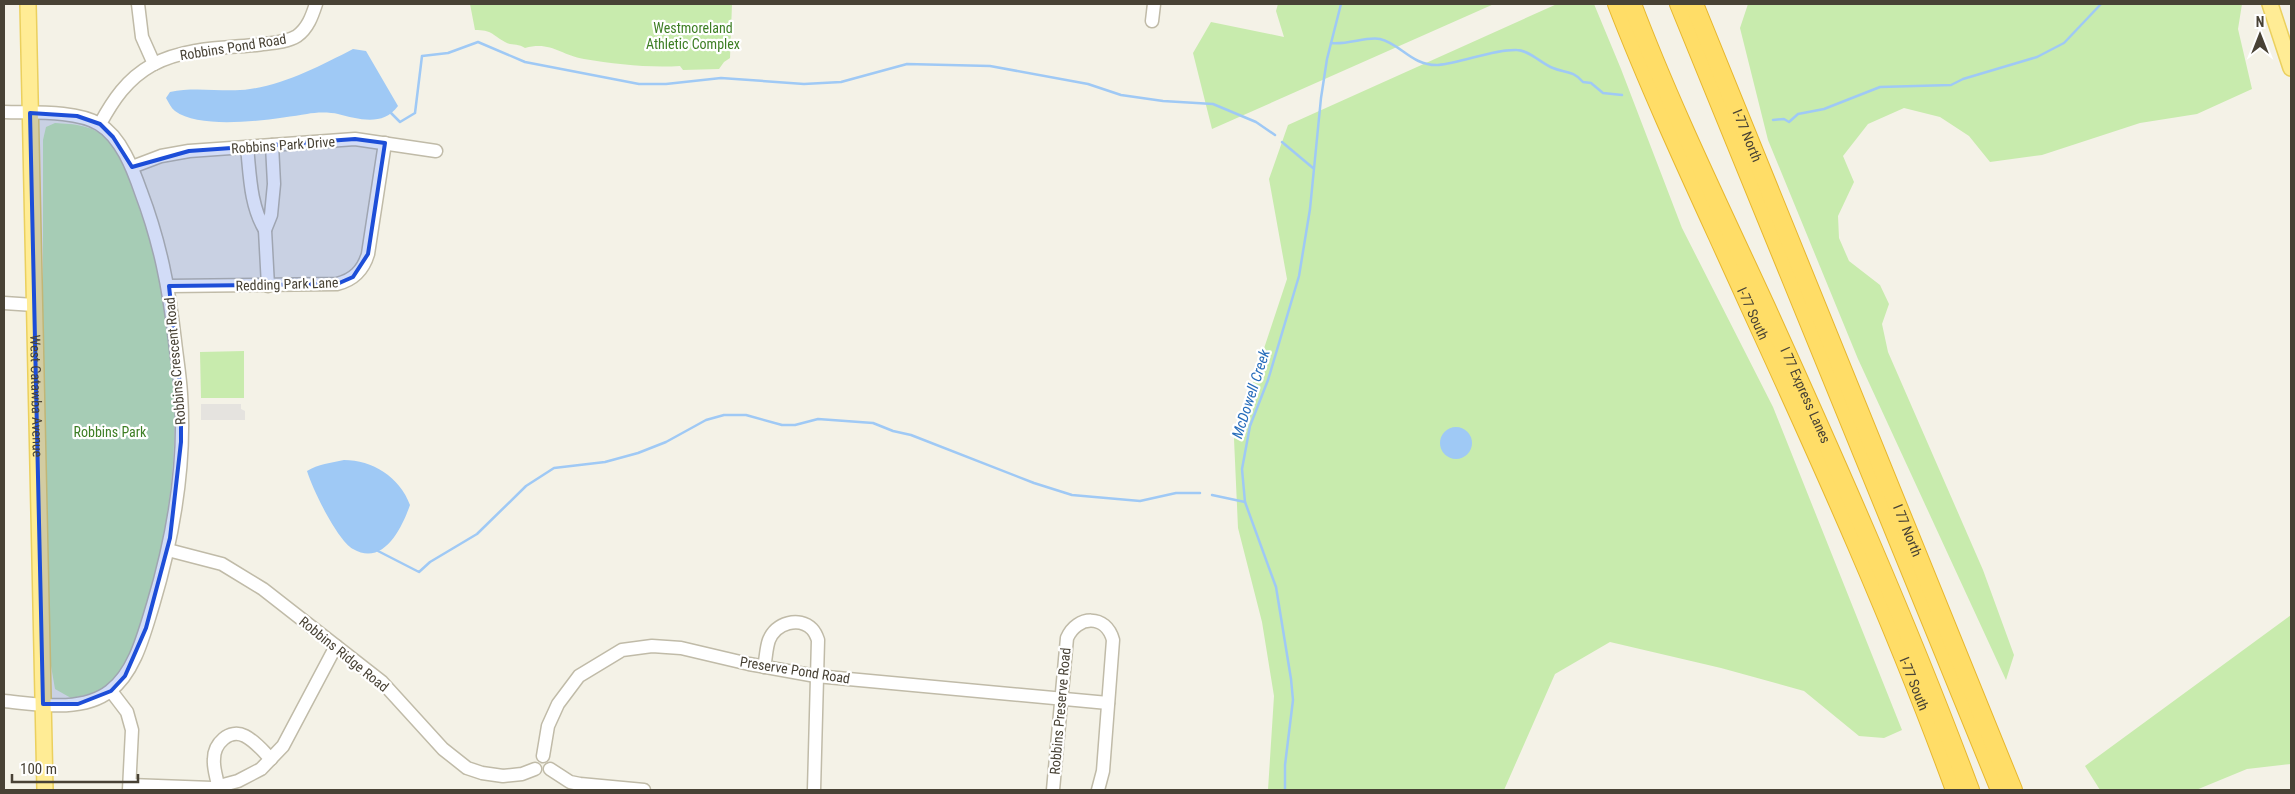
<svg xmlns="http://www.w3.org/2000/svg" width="2295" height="794" viewBox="0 0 2295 794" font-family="'Roboto Condensed',sans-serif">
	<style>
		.green { fill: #c8ebad }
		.parking { fill: #e5e3df }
		.water { fill: #9fc9f5 }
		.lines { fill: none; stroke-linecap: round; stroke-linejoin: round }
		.stream { stroke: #9fc9f5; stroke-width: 2.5 }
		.minor-casing { stroke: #c0bba8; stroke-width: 15 }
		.major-casing { stroke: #ebd05e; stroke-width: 18 }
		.highway-casing { stroke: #e7b72e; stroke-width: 20 }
		.minor { stroke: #fff; stroke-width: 12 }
		.major { stroke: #ffec95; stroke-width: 15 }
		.highway { stroke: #ffdd67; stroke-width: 18 }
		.marked { fill: #1d4ed8; fill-opacity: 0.2; stroke: #1d4ed8; stroke-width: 4; stroke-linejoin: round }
		.labels { text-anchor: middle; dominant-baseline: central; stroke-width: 4.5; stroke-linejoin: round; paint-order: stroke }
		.park-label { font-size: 14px; fill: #3d7e24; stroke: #fff }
		.street-label { font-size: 14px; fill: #484235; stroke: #fff }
		.water-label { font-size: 15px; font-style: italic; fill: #276dbb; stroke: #fff }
	</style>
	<rect width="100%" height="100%" fill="#f4f2e7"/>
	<!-- green -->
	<g class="green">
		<path d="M 470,4 L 732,4 L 730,58 L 724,62 L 719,69 L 683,70 L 680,66 C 648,68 615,64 584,59 C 560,55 551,41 525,48 C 518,43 511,46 505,42 C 491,34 492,30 475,30 Z"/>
		<polygon points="1278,4 1494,4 1212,129 1193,53 1211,22 1284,37 1276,11"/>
		<polygon points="1557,4 1594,4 1621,69 1682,228 1773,407 1902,730 1884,738 1859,736 1804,691 1721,668 1610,642 1555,674 1504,790 1268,790 1274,696 1262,622 1238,528 1234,439 1287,279 1269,179 1288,125"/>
		<polygon points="1748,4 2242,4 2238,29 2252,89 2197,114 2140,123 2042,155 1990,162 1969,136 1940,117 1904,108 1868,124 1843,156 1854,182 1838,216 1839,238 1849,261 1880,285 1889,304 1882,324 1888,352 1983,570 2014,655 2006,680 1858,359 1768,140 1740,28"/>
		<path d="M 55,123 C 73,124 94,125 108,140 C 123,157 130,183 138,205 C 187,337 186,489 141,621 C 135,640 127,669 113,683 C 102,693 85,695 71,698 L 55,689 L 50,660 L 43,318 L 43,140 L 46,127 Z"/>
		<polygon points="244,351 244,398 201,398 200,352"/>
		<polygon points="2291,615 2291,764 2247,769 2196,790 2100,790 2085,766"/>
	</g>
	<!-- parking -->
	<polygon class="parking" points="201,404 241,404 241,409 245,411 245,420 201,420"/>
	<!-- water -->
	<g class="water">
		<path d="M 353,49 L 366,51 L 398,106 C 383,127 358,119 338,114 C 330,112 316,112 307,114 C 275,119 202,131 175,111 C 171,108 169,103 166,98 L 170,92 C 197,86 224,93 250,89 C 286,84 322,65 353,49 Z"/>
		<circle cx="1456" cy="443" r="16"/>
		<path d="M 344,460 C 372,460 400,477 410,505 C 402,528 383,567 353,549 C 337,540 312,488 307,471 C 318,464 331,463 344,460 Z"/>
	</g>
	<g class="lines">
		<!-- stream -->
		<g class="stream">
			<path d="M 1331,43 C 1348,45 1367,36 1380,39 C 1401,44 1412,66 1438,65 C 1462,63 1493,49 1517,50 C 1529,50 1542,64 1553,68 C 1564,73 1573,70 1583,82 L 1591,83 L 1603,93 L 1622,95"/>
			<polyline points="390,112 400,122 415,113 422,56 448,53 478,42 525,62 639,84 666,84 721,78 804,84 841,82 907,64 990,66 1088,84 1121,95 1163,101 1213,104 1256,122 1275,135"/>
			<polyline points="1773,120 1784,119 1789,122 1798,114 1824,109 1880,87 1951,85 1963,79 2037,57 2064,43 2101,4"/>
			<polyline points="1282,142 1313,168"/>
			<polyline points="1212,495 1245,502"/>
			<polyline points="378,551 419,572 430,562 477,534 526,486 554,468 605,462 638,453 666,442 706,420 724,415 746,415 782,425 795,425 818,419 873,423 893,431 911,435 1034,483 1072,495 1140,501 1176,493 1200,493"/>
			<polyline points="1285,790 1285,765 1293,700 1291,679 1276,587 1245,502 1242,469 1250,426 1268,380 1299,276 1310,209 1321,98 1327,59 1341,4"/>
		</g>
		<!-- minor casing -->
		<g class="minor-casing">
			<g id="minor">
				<polyline points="138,4 142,37 154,64"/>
				<polyline points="1152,21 1154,4"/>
				<path d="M 4,112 C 31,113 76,110 99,124 C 121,137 133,169 141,192 C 160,242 169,288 175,341 C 177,359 180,376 181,394 C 186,465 173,538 153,605 C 144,634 135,672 110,691 C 82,713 36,704 4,701"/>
				<path d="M 100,124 C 113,100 127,79 152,65 C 183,48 222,48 256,45 C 269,43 286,43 297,36 C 308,28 312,16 316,4"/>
				<path d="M 247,147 C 250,175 250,205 265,230"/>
				<polyline points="132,167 161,156 189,151 355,139 436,151"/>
				<path d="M 169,286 L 337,284 C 353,280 363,271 368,254 L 385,143"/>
				<polyline points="268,286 265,230 271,215 274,184 272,145"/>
				<polyline points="4,303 34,305"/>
				<polyline points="168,550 222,564 263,589 382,682 443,749 467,768 482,773 503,776 522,774 535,769"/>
				<path d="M 764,667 C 766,659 766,648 769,640 C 776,623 799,616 812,629 C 815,632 817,637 818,640 L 814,790"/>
				<polyline points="111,691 127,712 132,730 129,790"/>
				<polyline points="543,756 548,726 558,704 579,676 622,650 652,646 681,648 749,664 816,676 1108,703"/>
				<polyline points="550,769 570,782 580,784 644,790"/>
				<polyline points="130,785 212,788 238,781 261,769 283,746 336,646"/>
				<path d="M 218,786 C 217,778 213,768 214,759 C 214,744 229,728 245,736 C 255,741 263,751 271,759"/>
				<path d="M 1053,790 L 1067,638 C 1077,615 1106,614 1113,640 L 1103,771 L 1098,790"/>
			</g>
		</g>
		<!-- major casing -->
		<g class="major-casing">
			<g id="major">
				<path id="s1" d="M 28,4 L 45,790"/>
				<polyline points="2270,4 2291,68"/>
			</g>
		</g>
		<!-- highway casing -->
		<g class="highway-casing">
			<g id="highway">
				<path id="s2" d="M 1617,4 C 1657,107 1705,207 1750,307 C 1823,466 1895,626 1955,790"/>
				<path id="s3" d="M 1632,4 C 1671,107 1720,207 1766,307 C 1838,466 1909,626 1970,790"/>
				<polyline points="1679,4 2000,790"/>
				<path id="s4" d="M 1694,4 L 2013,790"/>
			</g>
		</g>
		<!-- minor -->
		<use href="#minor" class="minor"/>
		<!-- major -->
		<use href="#major" class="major"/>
		<!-- highway -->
		<use href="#highway" class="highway"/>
	</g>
	<!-- marked area -->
	<path class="marked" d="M 30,113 L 77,116 L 100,124 L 113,137 L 132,167 L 189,151 L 355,139 L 385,143 L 368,254 L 353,277 L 337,284 L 169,286 L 181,395 L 181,442 L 170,538 L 146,628 L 125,676 L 111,691 L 78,704 L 43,704 Z"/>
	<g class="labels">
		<!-- park labels -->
		<g class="park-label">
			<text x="693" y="28">Westmoreland<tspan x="693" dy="16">Athletic Complex</tspan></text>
			<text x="110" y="432">Robbins Park</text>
		</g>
		<!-- street labels -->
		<g class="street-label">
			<text transform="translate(233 47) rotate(-9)">Robbins Pond Road</text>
			<text stroke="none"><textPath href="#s4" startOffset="142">I-77 North</textPath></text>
			<text transform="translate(283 145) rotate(-4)">Robbins Park Drive</text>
			<text transform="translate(287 284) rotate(-2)">Redding Park Lane</text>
			<text stroke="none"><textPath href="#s2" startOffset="338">I-77 South</textPath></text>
			<text transform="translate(175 361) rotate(-95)">Robbins Crescent Road</text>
			<text stroke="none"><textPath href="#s3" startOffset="428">I 77 Express Lanes</textPath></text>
			<text stroke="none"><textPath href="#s1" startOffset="392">West Catawba Avenue</textPath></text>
			<text stroke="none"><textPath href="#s4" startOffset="568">I 77 North</textPath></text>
			<text transform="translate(344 654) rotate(39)">Robbins Ridge Road</text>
			<text transform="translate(795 670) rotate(9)">Preserve Pond Road</text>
			<text stroke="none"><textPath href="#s2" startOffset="742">I-77 South</textPath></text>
			<text transform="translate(1060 711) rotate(-85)">Robbins Preserve Road</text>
		</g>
		<!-- water labels -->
		<g class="water-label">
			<text transform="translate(1251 394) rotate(-72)">McDowell Creek</text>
		</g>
	</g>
	<!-- border -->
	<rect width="2295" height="794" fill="none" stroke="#484235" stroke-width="10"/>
	<!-- north arrow -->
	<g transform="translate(2260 35)" stroke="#ffffff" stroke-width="4" paint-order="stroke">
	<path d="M0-4L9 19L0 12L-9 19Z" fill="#484235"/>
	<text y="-8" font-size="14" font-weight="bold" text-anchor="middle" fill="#484235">N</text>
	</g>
	<!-- scale -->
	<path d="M12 774v8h126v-8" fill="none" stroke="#484235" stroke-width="2.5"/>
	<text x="20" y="774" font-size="15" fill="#484235" stroke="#ffffff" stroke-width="4" paint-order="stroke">100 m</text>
</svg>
